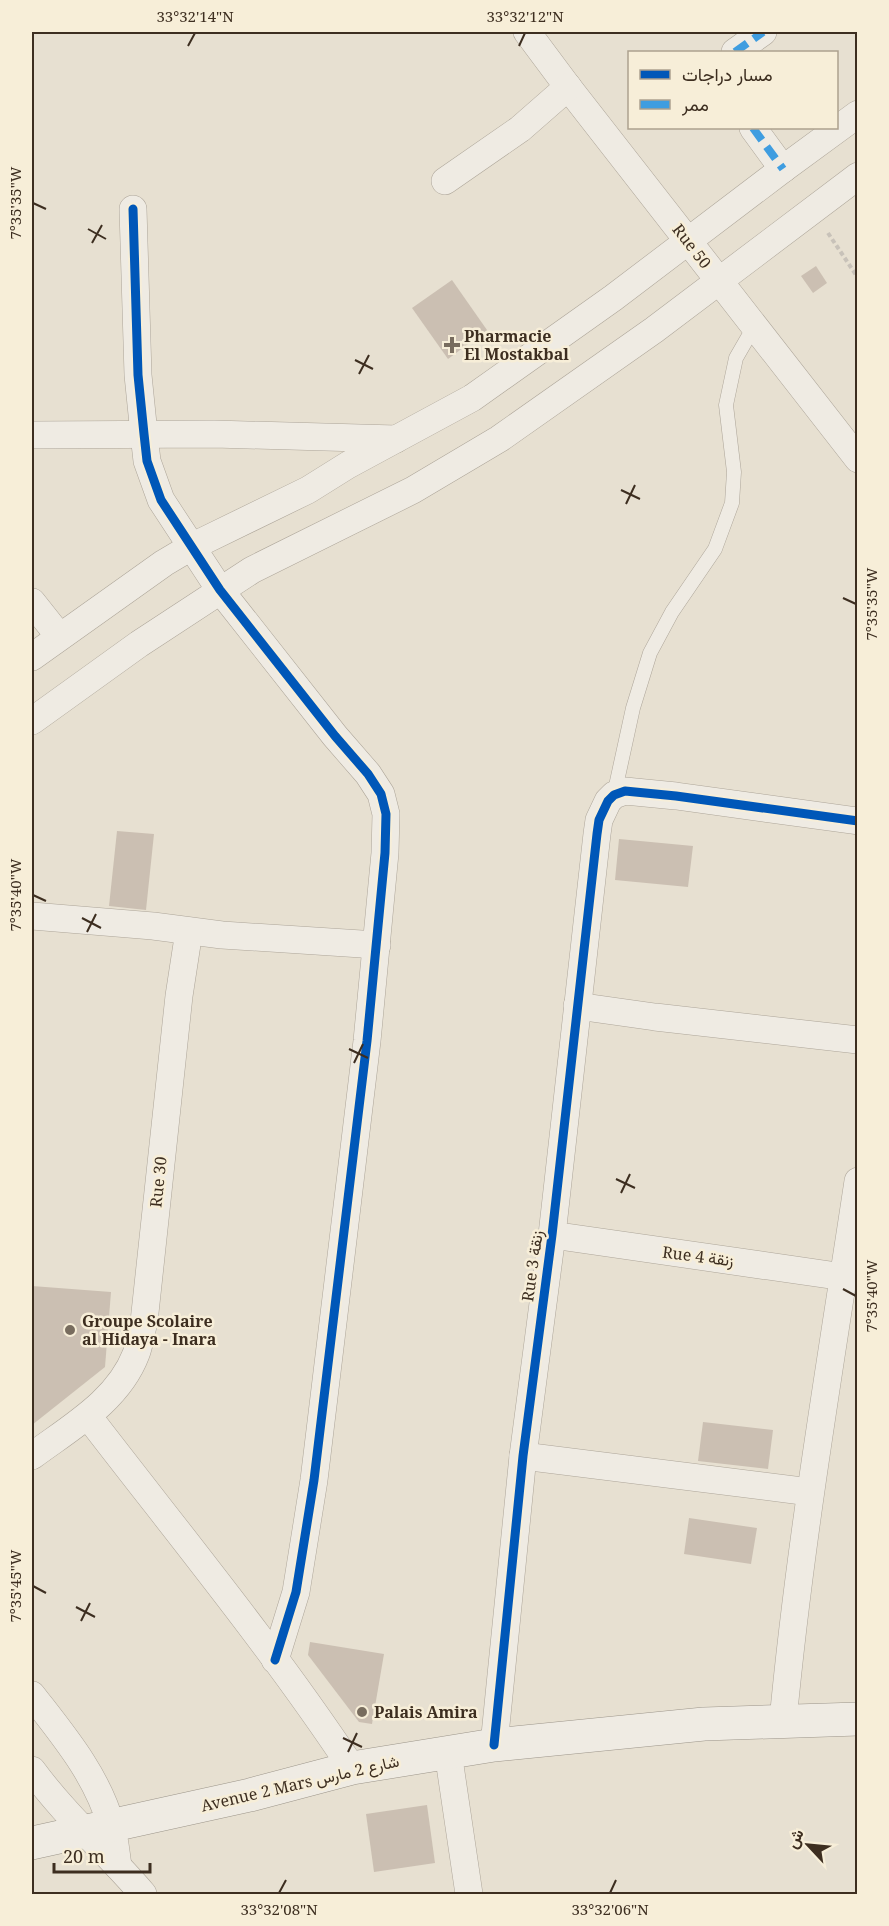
<svg xmlns="http://www.w3.org/2000/svg" width="889" height="1926" viewBox="0 0 889 1926" font-family="'Noto Serif',Vazirmatn,serif">
	<style>
		.building { fill: #cbbfb2 }
		.lines { fill: none; stroke-linecap: round; stroke-linejoin: round }
		.lane-casing { stroke: #ada599; stroke-width: 15 }
		.street-casing { stroke: #ada599; stroke-width: 28 }
		.secondary-casing { stroke: #9c958a; stroke-width: 34 }
		.path { stroke: #c8c2b9; stroke-width: 4; stroke-dasharray: 4.5 3; stroke-linecap: butt }
		.lane { stroke: #efebe3; stroke-width: 14 }
		.street { stroke: #efebe3; stroke-width: 27 }
		.secondary { stroke: #efebe3; stroke-width: 33 }
		.quiet { stroke: #3f9de0; stroke-width: 8; stroke-dasharray: 15 8; stroke-linecap: butt }
		.cycleway-casing { stroke: #f7eed8; stroke-width: 13 }
		.cycleway { stroke: #0057b8; stroke-width: 9 }
		.ticks { fill: none; stroke: #3d2e20; stroke-width: 2 }
		.poi-dot { fill: #786c5e; stroke: #f7eed8; stroke-width: 2 }
		.labels { text-anchor: middle; dominant-baseline: central; stroke-width: 5; stroke-linejoin: round; paint-order: stroke }
		.street-label { font-size: 16px; fill: #3d2e20; stroke: #f7eed8 }
		.poi-label { font-size: 16px; font-weight: bold; fill: #3d2e20; stroke: #f7eed8; text-anchor: start }
		.neatline { fill: none; stroke: #3d2e20; stroke-width: 2 }
		.ticks-label { font-size: 15px; text-anchor: middle; fill: #3d2e20 }
	</style>
	<rect width="100%" height="100%" fill="#e7e0d1"/>
	<!-- building -->
	<g class="building">
		<polygon points="816,266 827,283 813,293 801,276"/>
		<polygon points="452,280 487,330 448,359 412,308"/>
		<polygon points="117,831 154,834 146,910 109,906"/>
		<polygon points="619,839 693,846 688,887 615,880"/>
		<polygon points="32,1286 111,1292 105,1367 32,1425"/>
		<polygon points="703,1422 773,1430 768,1469 698,1461"/>
		<polygon points="689,1518 757,1528 751,1564 684,1554"/>
		<polygon points="310,1642 384,1654 372,1724 359,1722 308,1655"/>
		<polygon points="427,1805 435,1863 374,1872 366,1814"/>
	</g>
	<g class="lines">
		<!-- lane casing -->
		<g class="lane-casing">
			<polyline id="lane" points="614,795 633,708 650,653 672,612 715,549 732,503 734,472 726,405 736,358 755,325"/>
		</g>
		<!-- street casing -->
		<g class="street-casing">
			<g id="street">
				<polyline points="527,32 568,87 858,459"/>
				<polyline points="735,52 763,32"/>
				<polyline points="753,128 783,169"/>
				<polyline points="445,181 520,129 568,87"/>
				<polyline points="133,209 138,375 144,434 147,461 161,500 220,590 335,736 368,774 381,794 386,814 385,853 367,1041 314,1480 296,1592 275,1660"/>
				<polyline points="32,435 214,434 396,439"/>
				<polyline points="32,602 59,636"/>
				<polyline points="32,657 164,563 191,547 308,490 348,465 472,398 613,298 783,169 858,114"/>
				<polyline points="32,721 139,644 252,570 413,490 499,439 654,330 858,176"/>
				<polyline points="32,916 153,926 222,935 377,945"/>
				<polyline points="577,1006 655,1017 858,1040"/>
				<polyline points="552,1235 844,1277"/>
				<path d="M 88,1416 C 177,1532 271,1646 352,1768"/>
				<path d="M 32,1456 C 71,1427 118,1401 136,1354 C 140,1344 141,1332 144,1322 L 179,996 L 189,931"/>
				<polyline points="523,1456 810,1492"/>
				<path d="M 32,1695 C 63,1735 97,1775 111,1825 C 115,1838 116,1853 118,1866"/>
				<path d="M 783,1721 C 800,1540 831,1361 858,1181"/>
				<polyline points="494,1745 523,1456 552,1235 597,834 599,820 608,801 614,795 625,791 676,796 858,821"/>
				<polyline points="448,1752 469,1894"/>
				<path d="M 32,1770 C 65,1815 107,1852 143,1894"/>
			</g>
		</g>
		<!-- secondary casing -->
		<g class="secondary-casing">
			<polyline id="secondary" points="32,1843 250,1795 352,1768 494,1745 704,1724 858,1719"/>
		</g>
		<!-- path -->
		<polyline class="path" points="828,233 858,278"/>
		<!-- lane -->
		<use href="#lane" class="lane"/>
		<!-- street -->
		<use href="#street" class="street"/>
		<!-- secondary -->
		<use href="#secondary" class="secondary"/>
		<!-- quiet -->
		<g class="quiet">
			<polyline points="735,52 763,32"/>
			<polyline points="753,128 783,169"/>
		</g>
		<!-- cycleway casing -->
		<g class="cycleway-casing">
			<g id="cycleway">
				<polyline points="133,209 138,375 144,434 147,461 161,500 220,590 335,736 368,774 381,794 386,814 385,853 367,1041 314,1480 296,1592 275,1660"/>
				<polyline points="494,1745 523,1456 552,1235 597,834 599,820 608,801 614,795 625,791 676,796 858,821"/>
			</g>
		</g>
		<!-- cycleway -->
		<use href="#cycleway" class="cycleway"/>
	</g>
	<!-- ticks -->
	<path class="ticks" d="M 188,46 L 195,33M 519,46 L 525,33M 33,203 L 46,209M 88,229 L 106,239M 92,243 L 102,225M 355,360 L 373,369M 359,374 L 369,355M 621,490 L 640,499M 626,504 L 635,485M 843,598 L 856,604M 33,895 L 46,901M 82,918 L 101,928M 87,932 L 96,914M 349,1049 L 368,1058M 354,1063 L 363,1044M 616,1179 L 635,1188M 621,1193 L 630,1174M 843,1289 L 856,1296M 33,1586 L 46,1593M 76,1607 L 95,1617M 81,1621 L 90,1603M 343,1738 L 362,1747M 348,1752 L 357,1733M 279,1893 L 286,1880M 610,1893 L 616,1880"/>
	<!-- markers -->
	<g class="poi-dot">
		<path d="M449 336h6v6h6v6h-6v6h-6v-6h-6v-6h6z"/>
		<circle cx="70" cy="1330" r="6"/>
		<circle cx="362" cy="1712" r="6"/>
	</g>
	<g class="labels">
		<!-- street labels -->
		<g class="street-label">
			<text transform="translate(692 246) rotate(52)">Rue 50</text>
			<text transform="translate(158 1182) rotate(-84)">Rue 30</text>
			<text transform="translate(698 1256) rotate(7)">Rue 4 زنقة</text>
			<text transform="translate(532 1266) rotate(-82)">Rue 3 زنقة</text>
			<text transform="translate(300 1783) rotate(-13)">Avenue 2 Mars شارع 2 مارس</text>
		</g>
		<!-- poi labels -->
		<g class="poi-label">
			<text x="464" y="336">Pharmacie<tspan x="464" dy="18">El Mostakbal</tspan></text>
			<text x="82" y="1321">Groupe Scolaire<tspan x="82" dy="18">al Hidaya - Inara</tspan></text>
			<text x="374" y="1712">Palais Amira</text>
		</g>
	</g>
	<!-- border -->
	<rect width="889" height="1926" fill="none" stroke="#f7eed8" stroke-width="66"/>
	<!-- legend -->
	<rect x="628" y="51" width="210" height="78" fill="#f7eed8" stroke="#ada18e" stroke-width="1.5"/>
	<rect x="640" y="70" width="30" height="9" fill="#0057b8" stroke="#ada18e" stroke-width="1.5"/>
	<text x="682" y="81" font-size="18" fill="#3d2e20">مسار دراجات</text>
	<rect x="640" y="100" width="30" height="9" fill="#3f9de0" stroke="#ada18e" stroke-width="1.5"/>
	<text x="682" y="111" font-size="18" fill="#3d2e20">ممر</text>
	<!-- north arrow -->
	<g transform="translate(808 1845) rotate(296)" stroke="#f7eed8" stroke-width="4.5" paint-order="stroke">
	<path d="M0-4.5L10 22L0 15L-10 22Z" fill="#3d2e20"/>
	<text y="-9" font-size="16" font-weight="bold" text-anchor="middle" fill="#3d2e20">ش</text>
	</g>
	<!-- scale -->
	<path d="M54 1863v9h96v-9" fill="none" stroke="#3d2e20" stroke-width="3"/>
	<text x="63" y="1863" font-size="18" fill="#3d2e20" stroke="#f7eed8" stroke-width="4.5" paint-order="stroke">20 m</text>
	<rect x="33" y="33" width="823" height="1860" class="neatline"/>
	<g class="ticks-label">
		<text x="195" y="22">33°32'14"N</text>
		<text x="525" y="22">33°32'12"N</text>
		<text transform="translate(16 203) rotate(-90)" y="5">7°35'35"W</text>
		<text transform="translate(872 604) rotate(-90)" y="5">7°35'35"W</text>
		<text transform="translate(16 895) rotate(-90)" y="5">7°35'40"W</text>
		<text transform="translate(872 1296) rotate(-90)" y="5">7°35'40"W</text>
		<text transform="translate(16 1586) rotate(-90)" y="5">7°35'45"W</text>
		<text x="279" y="1915">33°32'08"N</text>
		<text x="610" y="1915">33°32'06"N</text>
	</g>
</svg>
